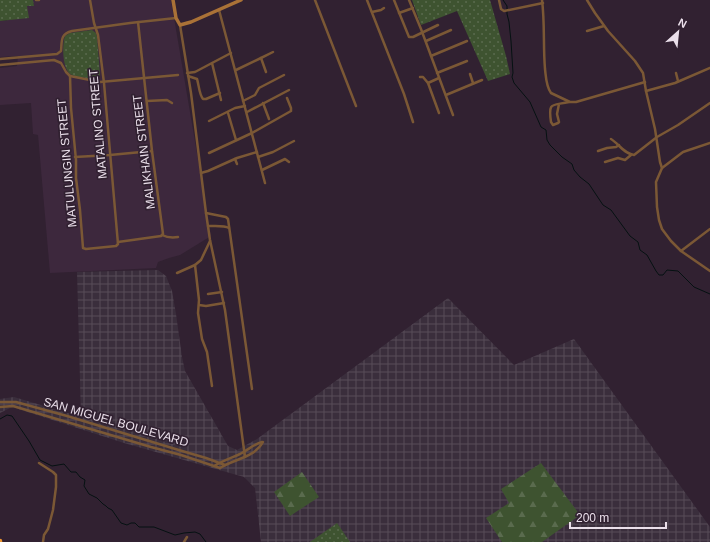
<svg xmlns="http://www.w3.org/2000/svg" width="710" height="542" viewBox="0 0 710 542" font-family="Arial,sans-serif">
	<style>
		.built { fill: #3d283d }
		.industrial { fill: url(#industrial-grid) }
		.green { fill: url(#green-dots) }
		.forest { fill: url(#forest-firs) }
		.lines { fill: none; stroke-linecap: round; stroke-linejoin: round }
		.stream { stroke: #051112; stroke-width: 1 }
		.street { stroke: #7b5835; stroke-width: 2.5 }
		.secondary { stroke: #aa7237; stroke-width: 3.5 }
		.highway { stroke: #ef9732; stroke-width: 4.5 }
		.labels { text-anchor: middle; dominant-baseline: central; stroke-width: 3.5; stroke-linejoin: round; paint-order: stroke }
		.street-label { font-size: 12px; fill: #eadfea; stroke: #312131 }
	</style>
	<defs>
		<pattern id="industrial-grid" width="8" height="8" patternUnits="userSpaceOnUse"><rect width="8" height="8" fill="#3a2e3c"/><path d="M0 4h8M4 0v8" fill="none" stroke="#574c58"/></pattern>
		<pattern id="green-dots" width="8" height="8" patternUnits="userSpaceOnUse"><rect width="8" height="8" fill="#3e5330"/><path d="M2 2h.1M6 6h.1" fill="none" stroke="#5a6b4e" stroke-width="1.8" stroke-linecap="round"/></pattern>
		<pattern id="forest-firs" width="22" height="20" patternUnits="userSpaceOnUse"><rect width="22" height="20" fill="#3e5330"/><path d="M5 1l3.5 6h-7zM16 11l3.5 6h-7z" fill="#5a6b4e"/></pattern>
	</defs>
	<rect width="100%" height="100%" fill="#312131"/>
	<!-- built -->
	<polygon class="built" points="33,0 171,0 211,236 180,255 169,258 158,262 156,268 50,273 38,135 33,134 31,103 0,105 0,68 17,66 18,56 0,57 0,21 6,21 27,6 34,6"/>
	<!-- industrial -->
	<polygon class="industrial" points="158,270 166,276 172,291 176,314 182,357 185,371 228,446 237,450 257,439 448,298 514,365 574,339 710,527 710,542 261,542 255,488 244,477 124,443 12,407 0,413 0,399 14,397 81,417 77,272"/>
	<!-- green -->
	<g class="green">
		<polygon points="0,0 33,0 34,6 27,6 29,18 0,21"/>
		<polygon points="412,0 490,0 506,56 510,74 488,81 457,11 421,25"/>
		<path d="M 92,30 L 96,33 L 97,37 L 100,75 L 97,78 L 94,78 C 87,78 78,78 72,75 C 62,71 62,44 65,36 L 70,33 Z"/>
		<polygon points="337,523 350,542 310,542"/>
	</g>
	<!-- forest -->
	<g class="forest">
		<polygon points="541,463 580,515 542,542 502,542 486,518 509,503 501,489"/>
		<polygon points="302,472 319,497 290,516 274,492"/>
	</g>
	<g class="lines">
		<!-- stream -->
		<g class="stream">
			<polyline points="503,0 507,6 507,14 509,22 511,41 513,73 512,77 514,83 530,102 541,127 546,130 547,140 550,145 562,157 572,164 574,170 580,177 589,184 603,205 611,210 630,236 638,242 640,250 647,255 656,271 659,275 663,275 667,270 678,271 694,287 710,294"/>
			<polyline points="0,419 7,415 12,416 29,441 40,460 52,466 64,464 71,472 76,472 80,477 85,480 84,486 89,494 97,498 103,504 106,506 108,508 112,510 121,523 127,525 131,523 135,523 139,527 154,527 175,535 184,533 195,532 200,534 206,542"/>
		</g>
		<!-- street -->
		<g class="street">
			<polyline points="36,0 39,0"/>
			<polyline points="315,0 356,106"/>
			<polyline points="367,0 404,94 413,122"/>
			<polyline points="394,0 409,37 413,37 438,25"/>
			<polyline points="409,0 421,29 453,115"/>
			<polyline points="499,0 501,9 504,11 543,3"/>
			<path d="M 542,0 C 545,23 543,46 545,69 C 546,77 546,86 551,93 L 570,102 L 576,102 L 645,82"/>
			<polyline points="587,0 595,13 608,31 635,61 643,73 646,91 655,129 660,162 662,168"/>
			<polyline points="219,10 265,183"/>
			<polyline points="372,12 381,10 384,8"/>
			<polyline points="399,13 413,8"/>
			<polyline points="180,25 191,93 206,213 210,240 225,310 245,457"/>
			<polyline points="587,31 604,26"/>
			<polyline points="426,41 451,30"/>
			<polyline points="431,56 467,41"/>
			<polyline points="261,58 266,72"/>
			<path d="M 0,59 L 57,54 L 61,51 C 62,41 60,34 72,31 L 130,23 L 176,18"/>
			<polyline points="0,65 54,60 61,63 66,72 70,76 100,82 178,75"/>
			<polyline points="236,70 261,58 273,52"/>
			<polyline points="187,73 195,72 212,63"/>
			<polyline points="437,73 467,61"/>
			<polyline points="676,73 678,81"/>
			<polyline points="470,74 473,83"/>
			<polyline points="70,76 71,108 76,160 76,178 80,210 83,248 86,249 116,246 118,244 104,83 98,35 94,23 90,0"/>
			<path d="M 188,76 L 197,79 C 199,85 199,94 203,99 L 206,99 L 220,93"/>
			<polyline points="420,77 423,77 428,83 439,78"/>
			<polyline points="428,83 439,113"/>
			<polyline points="646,91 675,83 710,68"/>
			<polyline points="446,95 482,80"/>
			<polyline points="221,100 212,63 231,53"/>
			<polyline points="147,101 167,100 172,103"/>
			<polyline points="243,101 255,95 259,88 284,75"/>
			<polyline points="263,103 269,119"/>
			<path d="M 559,104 L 557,114 L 559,122 L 558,123 L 553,125 L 551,122 C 548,101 552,106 569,102"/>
			<polyline points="247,112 289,90"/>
			<polyline points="228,113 236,140"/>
			<polyline points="209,121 235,108 245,106"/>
			<path d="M 611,139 C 619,144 624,154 634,155 L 657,137 L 678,125 L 710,103"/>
			<polyline points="710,143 683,152 662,168 656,182 657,207 659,220 662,229 671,241 681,251 710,271"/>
			<polyline points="598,151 607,148 616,147 619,145"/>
			<polyline points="209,153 252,133 291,111 291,108 287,98"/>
			<polyline points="75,157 110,155 152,151"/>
			<polyline points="258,157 273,152 294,141"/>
			<polyline points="235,159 237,164"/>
			<polyline points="605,162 618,158 625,160 631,155"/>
			<polyline points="262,170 285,159 289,162"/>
			<polyline points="201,173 208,171 237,158 257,152"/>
			<polyline points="206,213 226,217 228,219 252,389"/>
			<path d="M 208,226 C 215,226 224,225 229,228"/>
			<path d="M 162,235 C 168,238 172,238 178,237"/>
			<polyline points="210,241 201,260 195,265 199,300 198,313 202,339 207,352 212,386"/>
			<polyline points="118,242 161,236 163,234 152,151 138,22"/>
			<polyline points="681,251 710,229"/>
			<polyline points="177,273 195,265"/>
			<polyline points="208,294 222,292"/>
			<polyline points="199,305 206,306 224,303"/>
			<polyline points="0,402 16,402 67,416 182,451 206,458 225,465"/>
			<path d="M 0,407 L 13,406 L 151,447 L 181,455 L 220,468 C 234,459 254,458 263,442"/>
			<polyline points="39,463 53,472 56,475 56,487 53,510 48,529 44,535 43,542"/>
			<path d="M 214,466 C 222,461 231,458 240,454 C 248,450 254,444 262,442"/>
			<polyline points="184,542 187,537"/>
		</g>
		<!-- secondary -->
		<polyline class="secondary" points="173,0 176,18 180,25 191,22 241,0"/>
		<!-- highway -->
		<polyline class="highway" points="0,541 0,542"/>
	</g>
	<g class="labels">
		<!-- street labels -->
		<g class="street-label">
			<text transform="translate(98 124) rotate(-95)">MATALINO STREET</text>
			<text transform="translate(144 152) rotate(-97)">MALIKHAIN STREET</text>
			<text transform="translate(67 163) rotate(-95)">MATULUNGIN STREET</text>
			<text transform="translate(116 422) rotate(16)">SAN MIGUEL BOULEVARD</text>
		</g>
	</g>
	<!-- north arrow -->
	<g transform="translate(678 32) rotate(27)" stroke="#312131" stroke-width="3" paint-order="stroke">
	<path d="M0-3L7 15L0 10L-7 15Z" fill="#eadfea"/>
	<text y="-6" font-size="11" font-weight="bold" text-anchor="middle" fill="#eadfea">N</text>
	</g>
	<!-- scale -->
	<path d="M570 522v6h96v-6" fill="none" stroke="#eadfea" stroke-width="2"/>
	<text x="576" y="522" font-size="12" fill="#eadfea" stroke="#312131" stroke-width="3" paint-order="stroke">200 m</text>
</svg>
